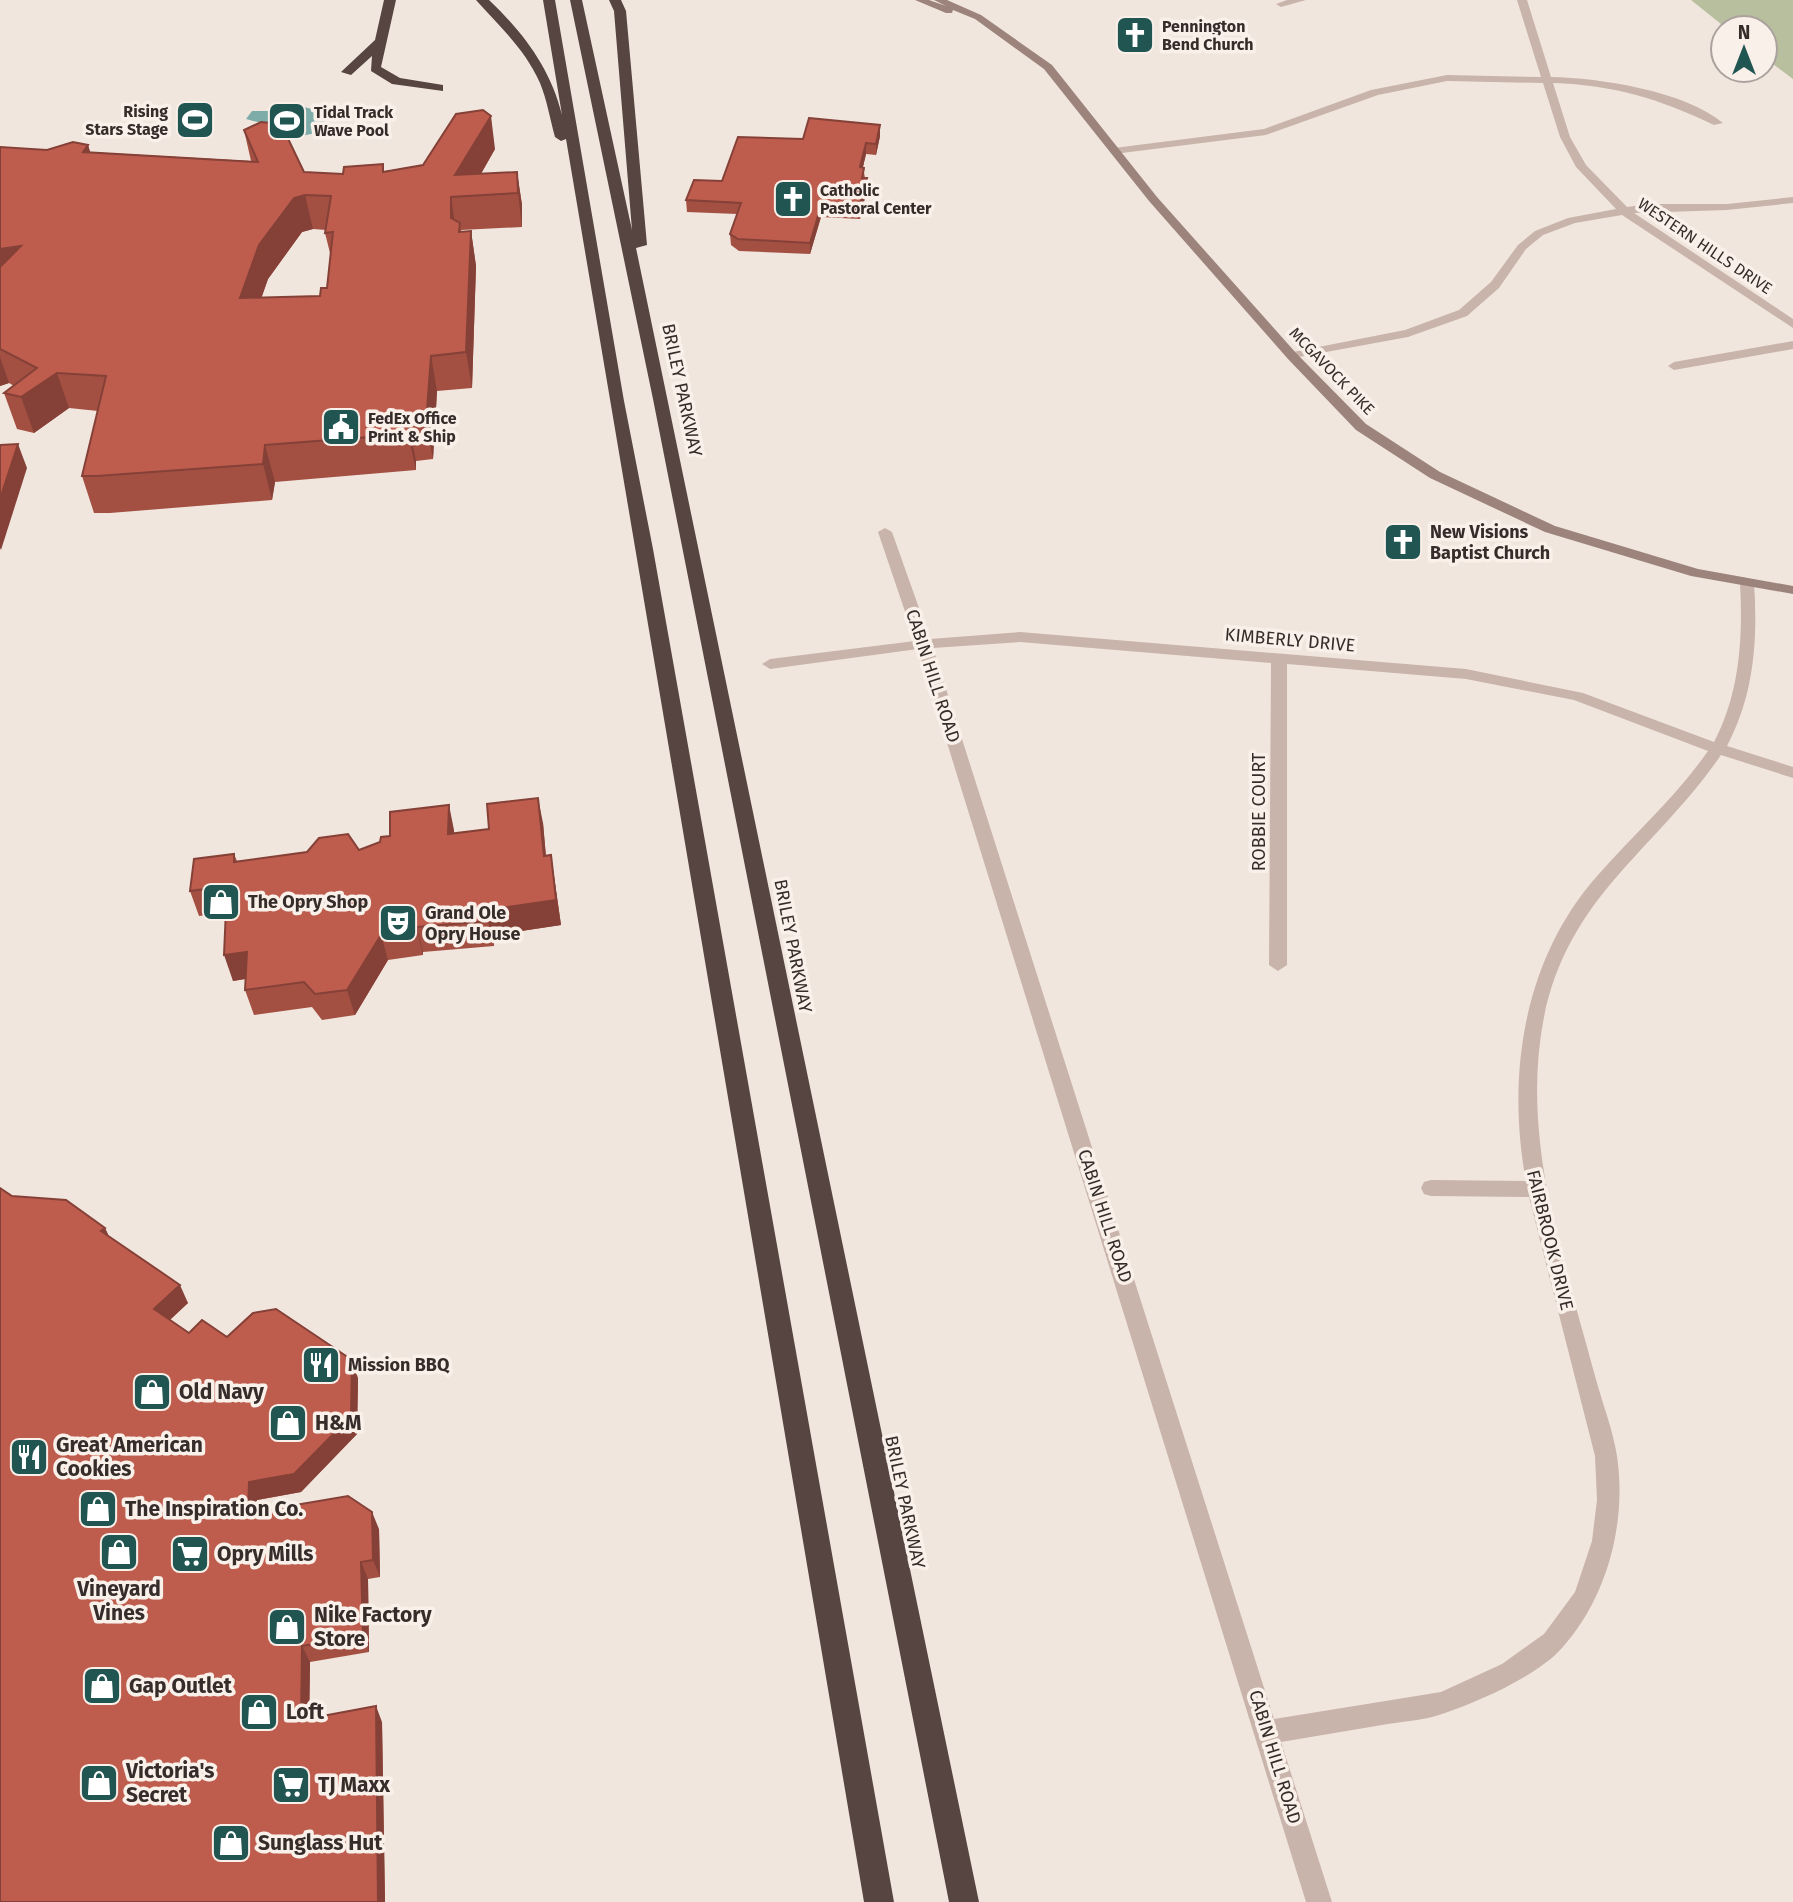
<svg xmlns="http://www.w3.org/2000/svg" width="1793" height="1902" viewBox="0 0 1793 1902" font-family="'Fira Sans',sans-serif">
	<style>
		.green { fill: #b8bf9e }
		.water { fill: #7eaca9 }
		.lines { fill: none; stroke-linecap: round; stroke-linejoin: round }
		.street { fill: #c8b4aa; fill-rule: evenodd }
		.secondary { fill: #9c847c; fill-rule: evenodd }
		.highway { fill: #564541; fill-rule: evenodd }
		.wall { fill: #a35043; fill-rule: evenodd }
		.shaded-wall { fill: #854137 }
		.building { fill: #be5d4e; stroke: #854137; stroke-width: 2; fill-rule: evenodd }
		.labels { text-anchor: middle; dominant-baseline: central; stroke-width: 7; stroke-linejoin: round; paint-order: stroke }
		.far-poi-label { font-size: 16px; font-weight: bold; fill: #362c29; stroke: #f9f0ea; text-anchor: start }
		.far-street-label { font-size: 16px; fill: #362c29; stroke: #f9f0ea }
		.street-label { font-size: 18px; fill: #362c29; stroke: #f9f0ea }
		.poi-label { font-size: 18px; font-weight: bold; fill: #362c29; stroke: #f9f0ea; text-anchor: start }
		.near-poi-label { font-size: 21px; font-weight: bold; fill: #362c29; stroke: #f9f0ea; text-anchor: start }
	</style>
	<rect width="100%" height="100%" fill="#f1e6de"/>
	<!-- green -->
	<polygon class="green" points="1691,0 1793,0 1793,79 1765,58 1765,28 1726,28"/>
	<!-- water -->
	<polygon class="water" points="304,107 331,114 325,121 331,130 301,136 289,135 294,129 291,127 284,129 246,119 252,111 286,111"/>
	<g class="lines">
		<!-- street -->
		<g class="street">
			<polygon points="1306,0 1281,7 1276,4 1287,0"/>
			<path d="M 1517,0 L 1527,0 L 1551,77 C 1600,78 1685,91 1723,123 L 1714,125 C 1660,99 1614,85 1553,83 L 1570,137 L 1586,165 L 1627,207 L 1648,204 L 1727,204 L 1793,197 L 1793,203 L 1727,210 L 1634,213 L 1793,319 L 1793,328 L 1622,215 L 1575,223 L 1543,235 L 1526,249 L 1499,288 L 1467,316 L 1408,337 L 1288,359 L 1288,353 L 1405,330 L 1459,310 L 1491,282 L 1518,245 L 1535,231 L 1568,218 L 1616,209 L 1576,167 L 1560,137 L 1543,83 L 1447,81 L 1378,95 L 1266,135 L 1114,154 L 1109,151 L 1114,148 L 1264,129 L 1371,90 L 1447,75 L 1541,77 Z"/>
			<polygon points="1793,341 1793,349 1674,370 1668,366 1674,362"/>
			<path d="M 885,528 L 892,532 L 930,639 L 1020,632 L 1466,669 L 1583,693 L 1714,742 C 1740,693 1743,637 1740,583 L 1747,579 L 1754,583 C 1758,640 1754,695 1727,746 L 1793,767 L 1793,778 L 1721,755 C 1656,850 1569,895 1544,1017 C 1520,1139 1564,1260 1595,1376 C 1602,1402 1613,1430 1617,1456 C 1627,1523 1607,1598 1562,1648 C 1537,1676 1480,1701 1445,1713 C 1427,1720 1407,1721 1388,1724 C 1352,1730 1317,1736 1281,1742 L 1332,1902 L 1306,1902 L 918,649 L 770,669 L 762,664 L 770,659 L 915,641 L 878,532 ZM 1020,642 L 1271,663 L 1269,965 L 1278,971 L 1287,965 L 1287,664 L 1466,679 L 1574,700 L 1708,751 C 1676,797 1635,833 1598,875 C 1524,958 1506,1074 1526,1181 L 1431,1180 L 1424,1182 L 1421,1188 L 1424,1194 L 1431,1196 L 1529,1197 L 1595,1456 L 1597,1500 L 1592,1541 L 1575,1592 L 1544,1634 L 1502,1664 L 1441,1692 L 1274,1719 L 933,648 Z"/>
		</g>
		<!-- secondary -->
		<polygon class="secondary" points="915,0 929,0 946,6 934,0 947,0 981,15 1052,65 1157,197 1296,353 1366,424 1440,472 1555,526 1698,569 1793,586 1793,594 1691,576 1545,532 1430,478 1356,430 1288,359 1149,201 1044,69 975,19 953,10 952,13 946,13"/>
		<!-- highway -->
		<g class="highway">
			<polygon points="384,0 396,0 381,67 400,78 443,85 443,91 392,84 371,71 372,56 351,75 341,72 375,40"/>
			<path d="M 476,0 L 489,0 C 523,32 551,69 562,115 L 543,0 L 555,0 L 624,401 L 653,549 L 894,1902 L 864,1902 L 566,139 L 561,141 L 555,137 C 550,119 547,100 540,83 C 525,49 500,27 476,0 Z"/>
			<polygon points="570,0 582,0 632,230 614,11 609,0 621,0 626,11 647,245 636,248 979,1902 949,1902 653,399"/>
		</g>
	</g>
	<!-- wall -->
	<g class="wall">
		<polygon points="880,125 880,136 876,155 866,154 863,167 867,189 860,219 821,217 810,254 739,251 731,245 730,234 737,214 687,212 686,200 803,139"/>
		<path d="M 244,130 L 304,172 L 343,174 L 385,171 L 423,165 L 495,149 L 481,174 L 517,172 L 522,205 L 522,227 L 461,230 L 462,232 L 471,231 L 476,266 L 472,388 L 437,391 L 433,459 L 416,461 L 416,470 L 275,482 L 272,500 L 110,513 L 94,513 L 82,476 L 98,411 L 69,408 L 34,433 L 17,429 L 4,393 L 14,386 L 9,383 L 0,386 L 0,147 L 47,150 L 88,145 L 90,152 L 251,161 ZM 313,229 L 326,230 L 325,233 L 331,257 L 327,288 L 320,296 L 261,298 L 268,279 L 302,232 Z"/>
		<polygon points="543,823 546,856 551,855 561,925 494,935 494,946 423,952 423,955 388,960 355,1015 322,1020 312,1007 254,1015 245,990 246,979 233,981 226,913 199,916 190,891 234,854 237,861 359,850 454,830 454,833"/>
		<polygon points="12,1196 105,1228 109,1237 188,1303 170,1320 189,1333 227,1337 358,1378 357,1434 301,1492 257,1500 256,1512 379,1529 380,1577 368,1579 369,1652 310,1662 309,1718 382,1722 385,1902"/>
	</g>
	<!-- shaded-wall -->
	<g class="shaded-wall">
		<polygon points="491,116 495,149 468,196 455,175"/>
		<polygon points="880,125 880,136 876,155 876,144"/>
		<polygon points="866,143 866,154 860,179 860,167"/>
		<polygon points="88,145 98,178 83,152"/>
		<polygon points="517,172 522,205 522,227 518,193"/>
		<polygon points="867,178 867,189 860,219 859,208"/>
		<polygon points="305,195 313,229 302,232 268,279 249,334 240,298 259,245 294,198"/>
		<polygon points="451,197 456,231 451,218"/>
		<polygon points="821,206 821,217 810,254 810,243"/>
		<polygon points="471,231 476,266 472,388 466,352"/>
		<polygon points="21,246 0,286 0,249"/>
		<polygon points="431,356 437,391 433,459 426,423"/>
		<polygon points="0,357 9,383 0,386"/>
		<polygon points="57,373 69,408 34,433 21,397"/>
		<polygon points="409,425 416,461 416,470 408,434"/>
		<polygon points="18,444 27,468 1,550 0,548 0,499"/>
		<polygon points="265,445 275,482 272,500 263,464"/>
		<polygon points="538,798 543,823 548,881 544,856"/>
		<polygon points="449,805 454,830 454,859 448,834"/>
		<polygon points="551,855 561,925 494,935 494,946 488,921 488,910"/>
		<polygon points="417,927 423,952 423,955 417,930"/>
		<polygon points="381,935 388,960 355,1015 347,990"/>
		<polygon points="247,952 255,977 233,981 224,955"/>
		<polygon points="105,1228 114,1247 101,1231"/>
		<polygon points="180,1285 188,1303 162,1327 154,1309"/>
		<polygon points="352,1360 358,1378 357,1434 301,1492 257,1500 256,1531 248,1513 249,1482"/>
		<polygon points="372,1512 379,1529 380,1577 373,1560"/>
		<polygon points="361,1562 368,1579 369,1652 363,1635"/>
		<polygon points="302,1646 310,1662 309,1736 301,1720"/>
		<polygon points="376,1706 382,1722 385,1902 378,1902"/>
	</g>
	<!-- building -->
	<g class="building">
		<path d="M 483,110 L 491,116 L 455,175 L 517,172 L 518,193 L 451,197 L 451,218 L 460,223 L 459,232 L 471,231 L 466,352 L 431,356 L 426,423 L 409,425 L 408,434 L 265,445 L 263,464 L 97,476 L 82,476 L 106,376 L 57,373 L 21,397 L 4,393 L 37,368 L 0,349 L 0,267 L 21,246 L 0,249 L 0,147 L 47,150 L 73,142 L 88,145 L 83,152 L 258,162 L 244,130 L 261,122 L 281,124 L 304,172 L 343,174 L 344,167 L 383,164 L 383,172 L 423,165 L 456,114 ZM 305,195 L 331,196 L 325,233 L 333,232 L 327,288 L 321,288 L 320,296 L 240,298 L 259,245 L 294,198 Z"/>
		<polygon points="809,118 880,125 876,144 866,143 860,167 864,168 862,178 867,178 859,208 821,206 810,243 738,239 730,234 741,203 686,200 694,180 722,181 738,137 803,139"/>
		<polygon points="18,444 0,499 0,445"/>
		<polygon points="538,798 544,856 551,855 556,900 488,910 488,921 417,927 417,930 381,935 347,990 315,994 304,982 245,990 247,952 224,955 227,886 190,891 194,859 234,854 234,862 307,852 319,838 348,834 359,850 380,842 381,837 390,836 390,812 449,805 448,834 489,829 487,804"/>
		<polygon points="0,1188 12,1196 66,1200 105,1228 101,1231 180,1285 154,1309 189,1333 202,1320 227,1337 253,1313 276,1309 352,1360 351,1416 294,1474 249,1482 248,1513 348,1496 372,1512 373,1560 361,1562 363,1635 302,1646 301,1720 376,1706 378,1902 0,1902"/>
	</g>
	<!-- icons -->
	<defs>
		<g id="church-square" transform="scale(2.0125)"><rect x="-9" y="-9" width="18" height="18" rx="4" fill="#215552" stroke="#f9f0ea"/><path d="M-1.2-6h2.4v3.5h3.3v2.4h-3.3V6h-2.4V-.1h-3.3v-2.4h3.3Z" fill="#fff"/></g>
		<g id="stadium-square" transform="scale(2.0125)"><rect x="-9" y="-9" width="18" height="18" rx="4" fill="#215552" stroke="#f9f0ea"/><path d="M0-5a6.5 5 0 1 0 0 10a6.5 5 0 1 0 0-10ZM-3.5-1.8h7v3.6h-7Z" fill="#fff"/></g>
		<g id="civic-square" transform="scale(2.0125)"><rect x="-9" y="-9" width="18" height="18" rx="4" fill="#215552" stroke="#f9f0ea"/><path d="M-.6-6.5H3V-4.5H.6V-3L4-1V1h2V6H-6V1h2V-1L-.6-3ZM-1.2 2.5V6h2.4V2.5Z" fill="#fff"/></g>
		<g id="shop-square" transform="scale(2.0125)"><rect x="-9" y="-9" width="18" height="18" rx="4" fill="#215552" stroke="#f9f0ea"/><path d="M-5-2.5h2.3a2.7 3.5 0 0 1 5.4 0H5L5.5 6h-11ZM-1.5-2.5h3a1.5 2.3 0 0 0-3 0Z" fill="#fff"/></g>
		<g id="theatre-square" transform="scale(2.0125)"><rect x="-9" y="-9" width="18" height="18" rx="4" fill="#215552" stroke="#f9f0ea"/><path d="M-5-5.5Q0-4 5-5.5V0Q5 5 0 6Q-5 5-5 0ZM-3.3-2.5H-1v1.5H-3.3ZM1-2.5H3.3v1.5H1ZM-2.8 1Q0 5.5 2.8 1Z" fill="#fff"/></g>
		<g id="restaurant-square" transform="scale(2.0125)"><rect x="-9" y="-9" width="18" height="18" rx="4" fill="#215552" stroke="#f9f0ea"/><path d="M-5-6h1v4h1v-4h1v4h1v-4h1v5L-1.5 .5V6h-2V.5L-5-1ZM5-6V6H3V1.5H1.5Q1.5-4 5-6Z" fill="#fff"/></g>
		<g id="supermarket-square" transform="scale(2.0125)"><rect x="-9" y="-9" width="18" height="18" rx="4" fill="#215552" stroke="#f9f0ea"/><path d="M-6-5.5h2.5l.6 2H6L4.5 2H-2.5L-4.4-4H-6ZM-1.5 3.2a1.3 1.3 0 1 0 .1 0ZM3 3.2a1.3 1.3 0 1 0 .1 0Z" fill="#fff"/></g>
	</defs>
	<g fill-rule="evenodd">
		<use href="#church-square" x="1135" y="35"/>
		<use href="#stadium-square" x="195" y="120"/>
		<use href="#stadium-square" x="287" y="121"/>
		<use href="#church-square" x="793" y="199"/>
		<use href="#civic-square" x="341" y="427"/>
		<use href="#church-square" x="1403" y="542"/>
		<use href="#shop-square" x="221" y="902"/>
		<use href="#theatre-square" x="398" y="923"/>
		<use href="#restaurant-square" x="321" y="1365"/>
		<use href="#shop-square" x="152" y="1392"/>
		<use href="#shop-square" x="288" y="1423"/>
		<use href="#restaurant-square" x="29" y="1457"/>
		<use href="#shop-square" x="98" y="1509"/>
		<use href="#shop-square" x="119" y="1552"/>
		<use href="#supermarket-square" x="190" y="1554"/>
		<use href="#shop-square" x="287" y="1627"/>
		<use href="#shop-square" x="102" y="1686"/>
		<use href="#shop-square" x="259" y="1712"/>
		<use href="#shop-square" x="99" y="1783"/>
		<use href="#supermarket-square" x="291" y="1785"/>
		<use href="#shop-square" x="231" y="1843"/>
	</g>
	<g class="labels">
		<!-- far-poi labels -->
		<g class="far-poi-label">
			<text x="1162" y="26">Pennington<tspan x="1162" dy="18">Bend Church</tspan></text>
			<text x="168" y="111" text-anchor="end">Rising<tspan x="168" dy="18">Stars Stage</tspan></text>
			<text x="314" y="112">Tidal Track<tspan x="314" dy="18">Wave Pool</tspan></text>
			<text x="820" y="190">Catholic<tspan x="820" dy="18">Pastoral Center</tspan></text>
			<text x="368" y="418">FedEx Office<tspan x="368" dy="18">Print &amp; Ship</tspan></text>
		</g>
		<!-- far-street labels -->
		<g class="far-street-label">
			<text transform="translate(1705 246) rotate(34)">WESTERN HILLS DRIVE</text>
			<text transform="translate(1332 371) rotate(46)">MCGAVOCK PIKE</text>
		</g>
		<!-- street labels -->
		<g class="street-label">
			<text transform="translate(682 390) rotate(78)">BRILEY PARKWAY</text>
			<text transform="translate(1290 640) rotate(5)">KIMBERLY DRIVE</text>
			<text transform="translate(933 676) rotate(72)">CABIN HILL ROAD</text>
			<text transform="translate(1259 812) rotate(-90)">ROBBIE COURT</text>
			<text transform="translate(793 946) rotate(79)">BRILEY PARKWAY</text>
			<text transform="translate(1105 1216) rotate(72)">CABIN HILL ROAD</text>
			<text transform="translate(1550 1240) rotate(76)">FAIRBROOK DRIVE</text>
			<text transform="translate(905 1502) rotate(78)">BRILEY PARKWAY</text>
			<text transform="translate(1275 1757) rotate(73)">CABIN HILL ROAD</text>
		</g>
		<!-- poi labels -->
		<g class="poi-label">
			<text x="1430" y="532">New Visions<tspan x="1430" dy="21">Baptist Church</tspan></text>
			<text x="248" y="902">The Opry Shop</text>
			<text x="425" y="913">Grand Ole<tspan x="425" dy="21">Opry House</tspan></text>
			<text x="348" y="1365">Mission BBQ</text>
		</g>
		<!-- near-poi labels -->
		<g class="near-poi-label">
			<text x="179" y="1392">Old Navy</text>
			<text x="315" y="1423">H&amp;M</text>
			<text x="56" y="1445">Great American<tspan x="56" dy="24">Cookies</tspan></text>
			<text x="125" y="1509">The Inspiration Co.</text>
			<text x="217" y="1554">Opry Mills</text>
			<text x="119" y="1589" text-anchor="middle">Vineyard<tspan x="119" dy="24">Vines</tspan></text>
			<text x="314" y="1615">Nike Factory<tspan x="314" dy="24">Store</tspan></text>
			<text x="129" y="1686">Gap Outlet</text>
			<text x="286" y="1712">Loft</text>
			<text x="126" y="1771">Victoria's<tspan x="126" dy="24">Secret</tspan></text>
			<text x="318" y="1785">TJ Maxx</text>
			<text x="258" y="1843">Sunglass Hut</text>
		</g>
	</g>
	<!-- north arrow -->
	<g transform="translate(1744 49)"><circle r="33" fill="#f9f0ea" stroke="#aba29d" stroke-width="2"/>
	<path d="M0-5L12 26L0 18L-12 26Z" fill="#215552"/>
	<text y="-10" font-size="19" font-weight="bold" text-anchor="middle" fill="#362c29">N</text>
	</g>
</svg>
